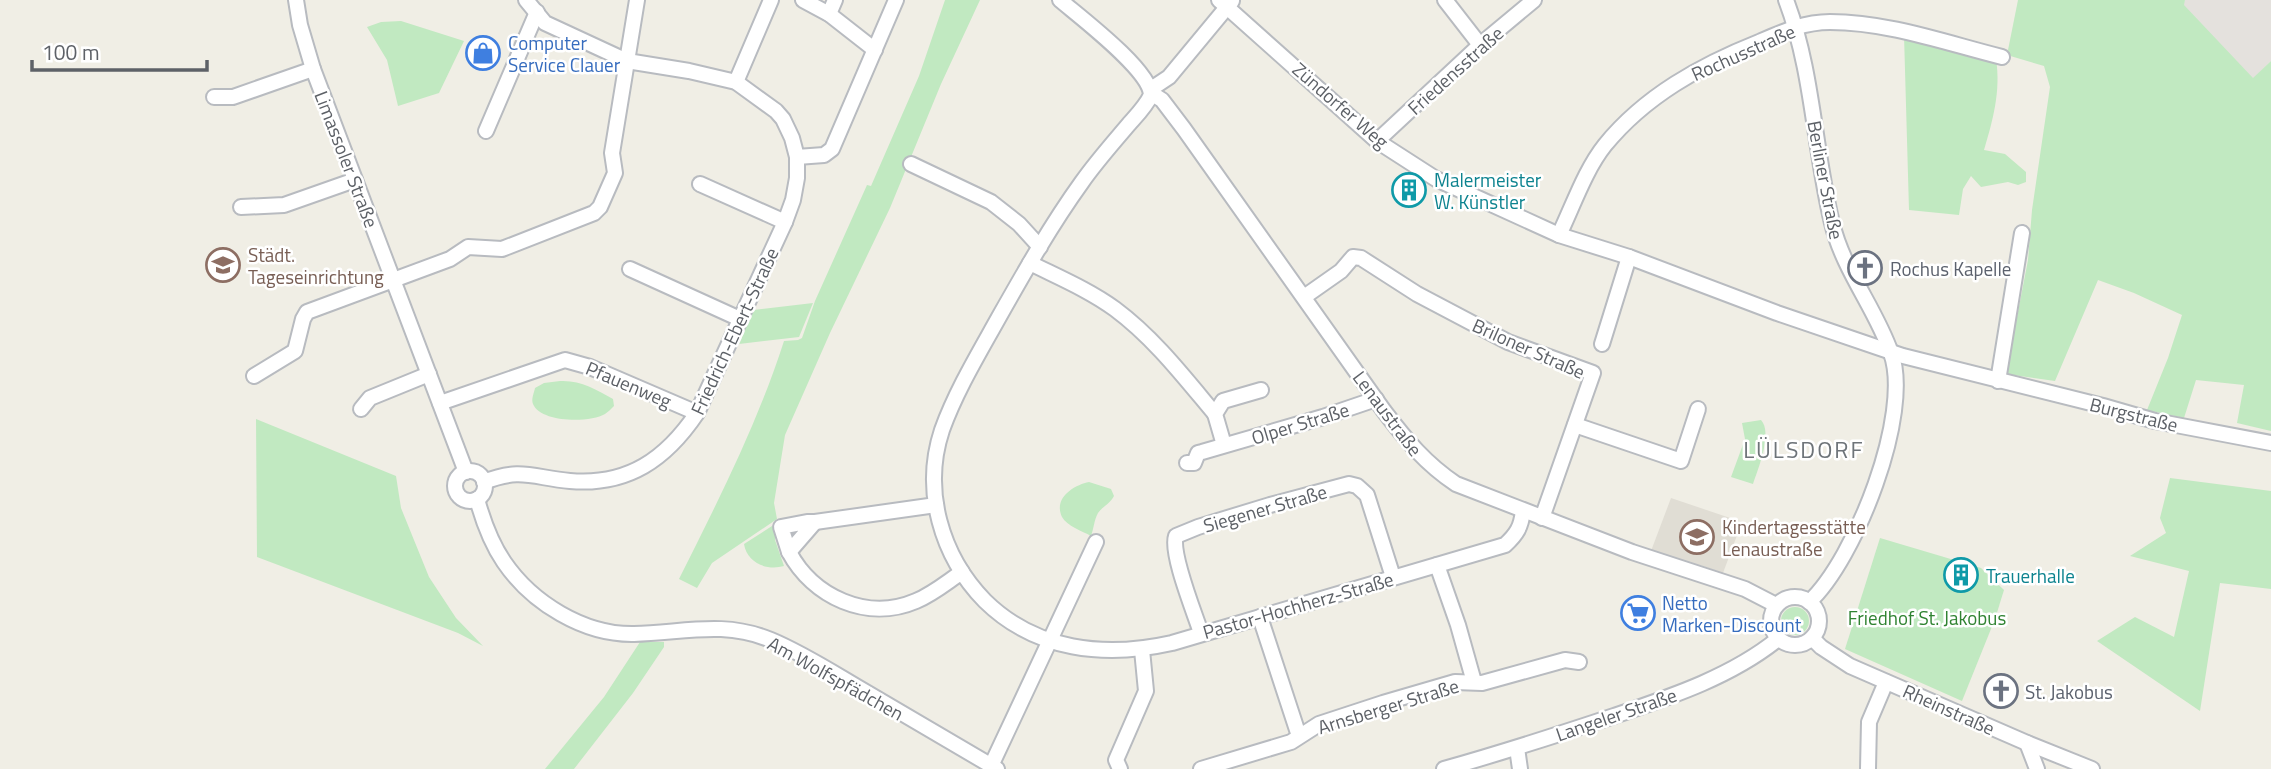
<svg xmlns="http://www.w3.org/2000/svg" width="2271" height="769" viewBox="0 0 2271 769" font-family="'Titillium Web',sans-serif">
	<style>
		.industrial { fill: #e4e1dd }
		.education { fill: #e0ddd4 }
		.green { fill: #c1e9c1 }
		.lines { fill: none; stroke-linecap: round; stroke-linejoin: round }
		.minor-casing { stroke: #b8bbc0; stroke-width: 18 }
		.minor { stroke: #fff; stroke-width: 14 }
		.labels { text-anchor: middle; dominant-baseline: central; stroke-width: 5; stroke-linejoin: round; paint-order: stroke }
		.shop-label { font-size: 19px; fill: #366cbe; stroke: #fff; text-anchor: start }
		.street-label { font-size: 19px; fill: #5d6167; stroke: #fff }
		.culture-label { font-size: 19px; fill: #0d838f; stroke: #fff; text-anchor: start }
		.education-label { font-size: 19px; fill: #785e54; stroke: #fff; text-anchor: start }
		.worship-label { font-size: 19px; fill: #5b616d; stroke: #fff; text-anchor: start }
		.park-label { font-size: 19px; fill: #308332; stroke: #fff }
		.quarter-label { font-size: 23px; letter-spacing: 2px; fill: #6e7479; stroke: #fff }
	</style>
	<rect width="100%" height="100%" fill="#f0eee5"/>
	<!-- industrial -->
	<polygon class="industrial" points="2185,0 2271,0 2271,61 2253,79 2183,5"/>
	<!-- education -->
	<polygon class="education" points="1671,498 1742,522 1723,573 1700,565 1699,569 1651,551"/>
	<!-- green -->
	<g class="green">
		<path d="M 945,0 L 980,0 L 941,84 L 890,208 L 830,333 L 785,435 L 774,503 L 777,519 L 712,563 L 697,588 L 679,579 C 718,501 757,425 784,341 L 798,340 L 802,338 L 815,301 L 867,185 L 871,186 L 919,76 Z"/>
		<polygon points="2018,0 2185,0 2184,5 2253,78 2271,61 2271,431 2237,423 2244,385 2196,380 2184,418 2147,410 2168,358 2182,315 2134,293 2098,280 2055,381 2006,374 2028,260 2032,210 2050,87 2044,66 2007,55"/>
		<polygon points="401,21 464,41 439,93 398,106 387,60 367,27 381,22"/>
		<path d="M 1904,35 L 1996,59 C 2001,91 1993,120 1984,150 L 2005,154 L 2026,172 L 2026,182 L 2018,185 L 2008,182 L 1981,187 L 1971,176 L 1963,189 L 1959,215 L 1909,210 Z"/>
		<polygon points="813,303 799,337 739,344 753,310"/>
		<path d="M 560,381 C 581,380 595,389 613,399 L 614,406 C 611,409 608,412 605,414 C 590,423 541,423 533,404 C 531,399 534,393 535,388 L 544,383 Z"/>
		<polygon points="256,419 396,476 401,508 429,577 456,618 483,646 458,633 257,557"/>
		<path d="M 1761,420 C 1773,433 1758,469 1753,484 L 1731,477 L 1745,439 L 1742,423 Z"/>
		<polygon points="2170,478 2271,491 2271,589 2220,583 2200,711 2097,641 2135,617 2174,637 2189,571 2130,556 2166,533 2160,518"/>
		<path d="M 1089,482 L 1111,489 L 1114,496 C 1110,504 1103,506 1098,513 C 1094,520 1094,528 1091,536 C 1082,531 1067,526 1062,517 C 1053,498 1074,485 1089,482 Z"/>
		<path d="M 772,526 L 776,531 L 775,540 L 784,566 C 767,571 747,563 744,544 Z"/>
		<polygon points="1880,538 1981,568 2004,590 1995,619 1962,701 1845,649"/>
		<circle cx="1795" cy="621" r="14"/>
		<polygon points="640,642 664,642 664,647 633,693 574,769 545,769 604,697"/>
	</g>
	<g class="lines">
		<!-- minor casing -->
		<g class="minor-casing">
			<g id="minor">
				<polyline points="296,0 300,25 313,69 466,472"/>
				<polyline points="803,0 829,14 875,50"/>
				<path d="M 1060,0 C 1080,17 1150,70 1151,95 C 1146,106 1137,115 1129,124 C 1113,143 1096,162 1082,182 C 1051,225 1025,271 999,317 C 979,353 956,391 942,430 C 922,490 941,556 985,601 C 1036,651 1105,658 1172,643 L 1505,545 C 1517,534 1521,527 1523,511"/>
				<polyline points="1219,0 1377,141 1436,179 1559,235 1629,257 1777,313 1903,356 2103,406 2155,421 2271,443"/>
				<polyline points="1445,0 1480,45"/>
				<path d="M 1786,0 C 1813,71 1814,149 1832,223 C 1843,270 1876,309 1891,353 C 1913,413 1855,560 1809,602"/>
				<polyline points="829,14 835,0"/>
				<polyline points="736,82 771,0"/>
				<polyline points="1151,89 1169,77 1232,1"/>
				<path d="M 1151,93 L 1162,100 L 1184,129 L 1384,411 C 1406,440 1426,464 1456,484 L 1632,552 L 1745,589 L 1776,605"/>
				<polyline points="214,97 233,97 313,69"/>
				<polyline points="486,131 537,12"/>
				<polyline points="1377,141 1480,45 1534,0"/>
				<polyline points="797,157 824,155 832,149 896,0"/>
				<polyline points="911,164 991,202 1019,224 1040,247"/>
				<polyline points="700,184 785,222"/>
				<polyline points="241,207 284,205 355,180"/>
				<path d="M 1559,235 C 1573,206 1585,170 1605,145 C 1645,96 1701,65 1759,42 C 1782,32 1804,22 1830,22 C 1888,22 1946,43 2002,57"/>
				<path d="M 1030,263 C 1058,277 1089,290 1115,309 C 1154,338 1184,377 1215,414"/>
				<polyline points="630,269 740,319"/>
				<polyline points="1304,297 1341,271 1353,257 1361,258 1417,294 1508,342 1593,373 1542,518"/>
				<polyline points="1602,344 1629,257"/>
				<polyline points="254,376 295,351 303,319 307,312 450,259 468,247 502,249 594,213 600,207 615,173 612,153 637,0"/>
				<polyline points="1998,381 2022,233"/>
				<polyline points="440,403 565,360 590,367 697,413"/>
				<polyline points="361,409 370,398 429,374"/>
				<polyline points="1575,425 1681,461 1698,409"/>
				<polyline points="1224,445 1215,414 1223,401 1261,390"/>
				<polyline points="1187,463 1194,463 1198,453 1202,452 1323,417 1376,399"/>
				<circle cx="470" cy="486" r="15"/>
				<path d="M 484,482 C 521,467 534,478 570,481 C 628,486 666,459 697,413 L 785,222 L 793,200 L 797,178 L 797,157 L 792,138 L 783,119 L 776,111 L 736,82 L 689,71 L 627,61 L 545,23 L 526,0"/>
				<path d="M 477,499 C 483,521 491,543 504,562 C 532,603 584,635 634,634 C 683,633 723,620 771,640 C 802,653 830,671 859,688 C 905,715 951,742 997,769"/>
				<polygon points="807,522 815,522 789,552 781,527"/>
				<polyline points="815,522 936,505"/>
				<path d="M 789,552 C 813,597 867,622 916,601 C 933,594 947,582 962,572"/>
				<polyline points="1437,565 1458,625 1474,682"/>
				<circle cx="1795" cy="621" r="24"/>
				<polyline points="1260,617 1299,736"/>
				<path d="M 1201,633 C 1195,614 1170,553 1176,536 L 1198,527 L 1270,505 L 1349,484 L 1357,486 L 1367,495 L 1393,577"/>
				<polyline points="1812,638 1821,647 1850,666 2027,743 2092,769"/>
				<polyline points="2027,743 2037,769"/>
				<polyline points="1517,748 1520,769"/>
				<polyline points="991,766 1096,542"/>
				<polyline points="1120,769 1116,760 1146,691 1142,650"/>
				<polyline points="1201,769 1291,742 1319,724 1383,703 1455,682 1482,683 1565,660 1579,662"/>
				<path d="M 1444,769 C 1501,753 1557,735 1614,716 C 1670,697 1731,677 1778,639"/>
				<polyline points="1868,769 1869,722 1886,682"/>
			</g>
		</g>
		<!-- minor -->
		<use href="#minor" class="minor"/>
	</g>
	<!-- icons -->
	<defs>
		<g id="shop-ring" transform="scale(1.75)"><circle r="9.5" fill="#fff" stroke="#3f7fe0" stroke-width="1.5"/><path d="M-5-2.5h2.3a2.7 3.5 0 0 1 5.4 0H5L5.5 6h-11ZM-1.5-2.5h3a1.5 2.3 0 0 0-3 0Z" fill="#3f7fe0"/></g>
		<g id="building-ring" transform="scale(1.75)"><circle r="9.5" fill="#fff" stroke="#0f9aa8" stroke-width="1.5"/><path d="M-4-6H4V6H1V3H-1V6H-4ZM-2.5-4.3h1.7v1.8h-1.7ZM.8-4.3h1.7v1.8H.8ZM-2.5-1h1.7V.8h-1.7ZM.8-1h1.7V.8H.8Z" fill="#0f9aa8"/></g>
		<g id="school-ring" transform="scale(1.75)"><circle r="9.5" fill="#fff" stroke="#8d6e63" stroke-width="1.5"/><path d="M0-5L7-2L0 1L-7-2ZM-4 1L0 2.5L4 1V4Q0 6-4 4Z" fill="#8d6e63"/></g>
		<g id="church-ring" transform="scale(1.75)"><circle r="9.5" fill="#fff" stroke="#6b7280" stroke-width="1.5"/><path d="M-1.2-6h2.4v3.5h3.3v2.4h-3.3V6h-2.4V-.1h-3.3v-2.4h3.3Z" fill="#6b7280"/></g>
		<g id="supermarket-ring" transform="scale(1.75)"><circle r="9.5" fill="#fff" stroke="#3f7fe0" stroke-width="1.5"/><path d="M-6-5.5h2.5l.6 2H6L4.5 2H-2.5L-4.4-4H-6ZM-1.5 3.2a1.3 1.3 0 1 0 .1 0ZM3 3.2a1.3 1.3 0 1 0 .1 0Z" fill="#3f7fe0"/></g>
	</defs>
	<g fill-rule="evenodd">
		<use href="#shop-ring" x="483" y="53"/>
		<use href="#building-ring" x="1409" y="190"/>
		<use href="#school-ring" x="223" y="265"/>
		<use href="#church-ring" x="1865" y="268"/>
		<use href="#school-ring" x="1697" y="537"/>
		<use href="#building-ring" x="1961" y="575"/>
		<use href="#supermarket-ring" x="1638" y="613"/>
		<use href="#church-ring" x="2001" y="691"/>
	</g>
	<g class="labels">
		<!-- shop labels -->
		<g class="shop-label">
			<text x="508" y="42">Computer<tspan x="508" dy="22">Service Clauer</tspan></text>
			<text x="1662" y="602">Netto<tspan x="1662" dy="22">Marken-Discount</tspan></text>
		</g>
		<!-- street labels -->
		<g class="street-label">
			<text transform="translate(1743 52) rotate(-24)">Rochusstraße</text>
			<text transform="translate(1455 70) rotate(-42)">Friedensstraße</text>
			<text transform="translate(1341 105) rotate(41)">Zündorfer Weg</text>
			<text transform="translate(347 159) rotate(69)">Limassoler Straße</text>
			<text transform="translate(1826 180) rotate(79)">Berliner Straße</text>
			<text transform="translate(734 331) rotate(-65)">Friedrich-Ebert-Straße</text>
			<text transform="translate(1529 348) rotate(24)">Briloner Straße</text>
			<text transform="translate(629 384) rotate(23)">Pfauenweg</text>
			<text transform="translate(1388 413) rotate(53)">Lenaustraße</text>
			<text transform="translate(2134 414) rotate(14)">Burgstraße</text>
			<text transform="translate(1300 423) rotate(-17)">Olper Straße</text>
			<text transform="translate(1265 508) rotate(-16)">Siegener Straße</text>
			<text transform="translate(1298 605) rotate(-16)">Pastor-Hochherz-Straße</text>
			<text transform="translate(836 678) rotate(29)">Am Wolfspfädchen</text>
			<text transform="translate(1388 706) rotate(-17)">Arnsberger Straße</text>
			<text transform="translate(1949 709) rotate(24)">Rheinstraße</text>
			<text transform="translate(1616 714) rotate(-19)">Langeler Straße</text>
		</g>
		<!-- culture labels -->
		<g class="culture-label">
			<text x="1434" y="179">Malermeister<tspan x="1434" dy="22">W. Künstler</tspan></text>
			<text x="1986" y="575">Trauerhalle</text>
		</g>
		<!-- education labels -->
		<g class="education-label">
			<text x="248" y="254">Städt.<tspan x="248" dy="22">Tageseinrichtung</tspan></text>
			<text x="1722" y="526">Kindertagesstätte<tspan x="1722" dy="22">Lenaustraße</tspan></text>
		</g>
		<!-- worship labels -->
		<g class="worship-label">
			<text x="1890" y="268">Rochus Kapelle</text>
			<text x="2025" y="691">St. Jakobus</text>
		</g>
		<!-- park labels -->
		<g class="park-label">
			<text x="1927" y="617">Friedhof St. Jakobus</text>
		</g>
		<!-- quarter labels -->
		<g class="quarter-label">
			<text x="1804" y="449">LÜLSDORF</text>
		</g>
	</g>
	<!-- scale -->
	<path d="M32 60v10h175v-10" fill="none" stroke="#5d6167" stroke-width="3.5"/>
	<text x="42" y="60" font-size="21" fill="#5d6167" stroke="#ffffff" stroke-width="5" paint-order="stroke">100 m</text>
</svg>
